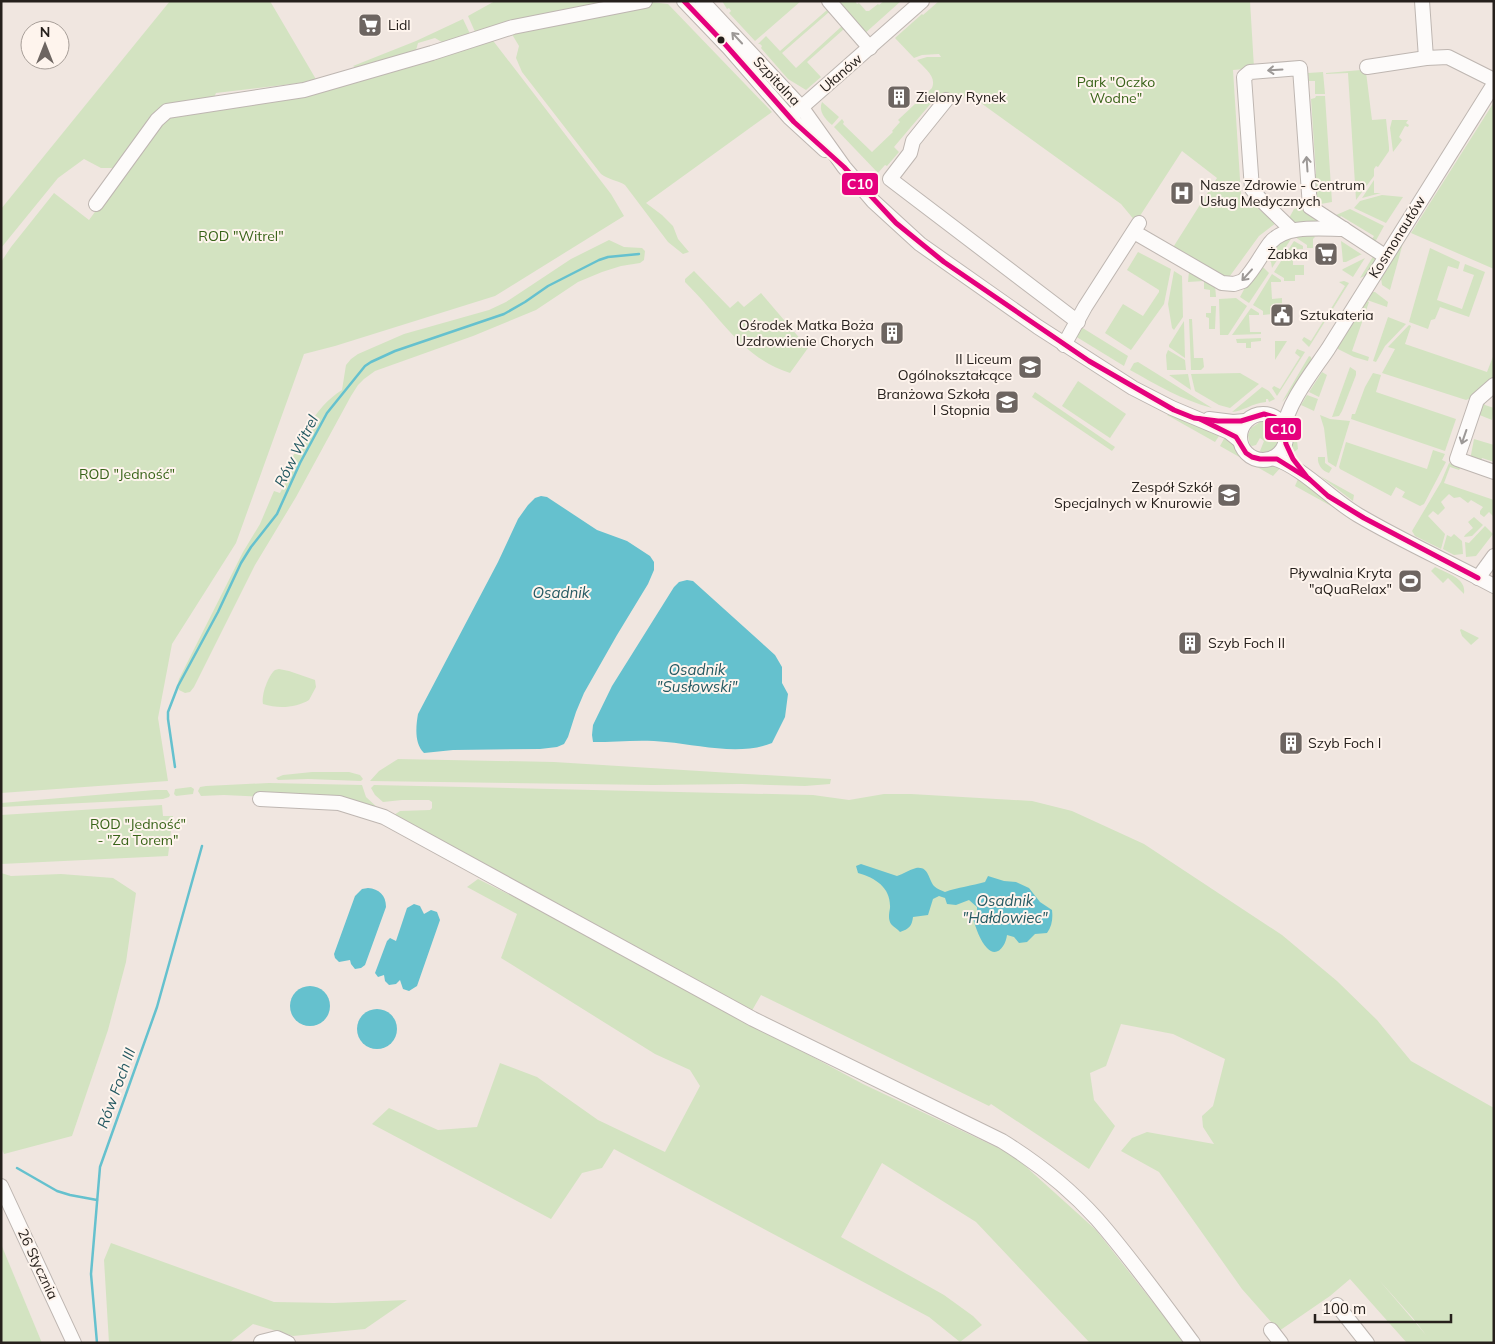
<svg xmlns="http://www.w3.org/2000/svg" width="1495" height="1344" viewBox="0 0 1495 1344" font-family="Mulish,sans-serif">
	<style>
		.green { fill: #d3e3c1; fill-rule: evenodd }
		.water { fill: #65c1ce }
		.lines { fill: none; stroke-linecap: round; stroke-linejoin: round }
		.stream { stroke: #65c1ce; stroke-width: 2.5 }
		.minor-casing { stroke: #beb6b1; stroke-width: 16 }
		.minor { stroke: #fdfbfa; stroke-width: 14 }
		.bus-1-casing { stroke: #fef4ed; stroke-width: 9 }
		.bus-1 { stroke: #e5007d; stroke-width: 5 }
		.oneway { stroke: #9c9896 }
		.bus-dot { fill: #26201c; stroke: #fef4ed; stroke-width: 2 }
		.labels { text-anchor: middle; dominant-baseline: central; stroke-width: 4; stroke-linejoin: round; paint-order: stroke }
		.poi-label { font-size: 14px; fill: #26201c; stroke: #fef4ed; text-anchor: start }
		.street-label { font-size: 14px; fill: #26201c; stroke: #fef4ed }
		.park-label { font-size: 14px; fill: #386318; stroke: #fef4ed }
		.water-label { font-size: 15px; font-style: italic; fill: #245962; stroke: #fef4ed }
		.line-badge { stroke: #fef4ed; stroke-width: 2 }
		.badge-label { font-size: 14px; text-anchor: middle; font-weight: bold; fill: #fff }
	</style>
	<rect width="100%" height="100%" fill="#f0e6e0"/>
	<!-- green -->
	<g class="green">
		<polygon points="170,1 270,1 317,81 216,93 213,100 163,108 115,168 101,168 84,159 58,178 1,248 1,209"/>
		<polygon points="495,1 629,1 476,34 468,16"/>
		<polygon points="722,1 801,1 755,41 729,13 731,11 729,8 727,9"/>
		<polygon points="834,1 855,1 857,4 859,3 866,11 869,11 878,4 879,5 884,1 901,1 863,35"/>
		<path d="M 939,1 L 1250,1 L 1254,68 L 1233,70 L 1241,195 L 1276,223 L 1259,236 L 1227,280 L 1172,249 L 1217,178 L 1182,151 L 1136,222 L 1121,204 L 967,93 L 959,103 L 948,94 L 943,99 L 938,95 L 894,147 L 899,152 L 887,166 L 885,165 L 878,173 L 834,127 L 842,119 L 844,122 L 843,124 L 872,152 L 893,132 L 892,131 L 900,122 L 898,120 L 932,88 C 937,76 924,68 917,60 L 927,57 L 941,57 L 939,54 L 922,55 L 914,58 L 895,38 L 922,14 L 923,15 Z"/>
		<path d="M 651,2 L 668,4 L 772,112 L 646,203 L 662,215 L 673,226 L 678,239 L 689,252 L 683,254 L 668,242 L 625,185 C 617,180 609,180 601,174 L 522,72 L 516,58 L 519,46 L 510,31 Z"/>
		<polygon points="823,4 829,12 782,53 796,68 842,26 844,29 807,62 821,77 806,90 788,79 761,48 762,46 760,44 758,44 766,36 780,51 827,10"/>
		<polygon points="463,19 471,36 445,44 435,38 418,43 415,54 360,70 353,66 416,41"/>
		<polygon points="491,38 611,194 624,216 495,296 335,346 304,354 236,543 172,644 158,718 168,781 1,793 1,262 11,247 54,193 89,220 147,141 159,126 177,112 293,96"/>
		<polygon points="1373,69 1366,72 1372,120 1386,119 1389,147 1389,151 1378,167 1376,166 1374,169 1374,176 1356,200 1348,73 1326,74 1326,73"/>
		<polygon points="1323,72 1325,94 1315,94 1315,81 1309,81 1308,73"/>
		<polygon points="1316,96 1325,96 1332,202 1315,205 1310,175 1316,174 1311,99 1315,98"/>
		<path d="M 822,102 L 839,117 L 832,125 C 825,119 818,111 822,102 Z"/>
		<polygon points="1494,102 1494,269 1411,233"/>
		<polygon points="1392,120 1408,120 1406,123 1409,125 1408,127 1405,126 1399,137 1402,140 1393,152 1390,128"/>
		<polygon points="1374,180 1374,193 1381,193 1362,198"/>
		<polygon points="1382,195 1403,197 1386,223 1354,208 1360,201"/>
		<polygon points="1302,207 1318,220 1319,222 1295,227 1288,220 1294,209"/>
		<polygon points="1350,209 1384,226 1374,244 1370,242 1374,236 1341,216 1337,221 1335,218 1336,215"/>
		<polygon points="1292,235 1313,235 1315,237 1313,239 1313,248 1307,248 1307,245"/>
		<polygon points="1289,237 1291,239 1272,268 1271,262 1266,257 1273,247"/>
		<path d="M 609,240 L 624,247 L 642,248 L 645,251 L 644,260 L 640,263 L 621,266 L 602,272 L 578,282 L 536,310 L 473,336 L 375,371 L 364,379 L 358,385 L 351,396 L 296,497 L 255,565 L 194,687 L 190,692 L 185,693 L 179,690 L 177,686 L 179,679 L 243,552 L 260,524 L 274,491 L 280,493 L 291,472 L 287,470 C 300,441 313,408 342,390 L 346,365 L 351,359 L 358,354 L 404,334 L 489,310 L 506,302 L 571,259 Z"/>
		<polygon points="1294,241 1303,246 1303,249 1293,249 1293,265 1304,265 1304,275 1295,275 1295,281 1284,281 1284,278 1274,272"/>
		<polygon points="1341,241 1361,254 1362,254 1346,262 1343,262"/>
		<polygon points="1403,243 1390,290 1382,285 1381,278"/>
		<polygon points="1430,248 1460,262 1458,269 1448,266 1437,300 1462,309 1474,275 1463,271 1465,264 1485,272 1469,317 1440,307 1435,319 1431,320 1428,329 1409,322"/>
		<polygon points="1138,252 1171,269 1164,304 1131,350 1105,333 1123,304 1143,316 1159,292 1159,290 1127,270"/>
		<polygon points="1374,255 1376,262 1367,275 1360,278"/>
		<polygon points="1365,258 1353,277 1342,270 1343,269"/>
		<polygon points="1261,265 1269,273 1249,303 1240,297 1248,282"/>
		<path d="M 694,271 L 730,308 L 738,301 L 744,307 L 761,293 L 808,348 L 790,373 C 743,359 718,314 685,282 L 685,279 Z"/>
		<polygon points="1174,271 1182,276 1183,317 1174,330 1172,328 1168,304"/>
		<polygon points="1189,271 1215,285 1216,297 1210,297 1210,290 1204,289 1204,281 1188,282"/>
		<polygon points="1272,274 1281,280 1281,282 1271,282 1272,299 1282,298 1282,308 1273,308 1273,314 1263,315 1263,311 1253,305"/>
		<polygon points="1344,281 1349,283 1309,347 1302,340 1304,337 1311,341 1345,286 1339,282"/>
		<polygon points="1372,292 1375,292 1388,302 1387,307 1367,300"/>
		<polygon points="1236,298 1247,306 1228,335 1220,335 1219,299"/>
		<polygon points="1367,301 1369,302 1352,351 1369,357 1368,361 1354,357 1338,349 1337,347"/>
		<polygon points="1211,306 1216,306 1215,329 1209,329 1209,318 1206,317 1206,313 1211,313"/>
		<polygon points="1251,308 1259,313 1259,315 1249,315 1250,332 1261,332 1261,334 1232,335"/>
		<polygon points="1388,317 1406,324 1385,346 1376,362 1373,361"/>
		<polygon points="1189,319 1192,319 1194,358 1203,358 1204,367 1201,370 1191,370"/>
		<polygon points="1184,321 1185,358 1169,347 1169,345"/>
		<polygon points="1409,325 1411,326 1405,344 1487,372 1494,354 1494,379 1471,398 1466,400 1382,373 1395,349 1388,347"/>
		<polygon points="1081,327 1128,356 1124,366 1075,336"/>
		<polygon points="1261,338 1261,341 1251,342 1251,348 1246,348 1246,343 1237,343 1236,339"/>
		<polygon points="1275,341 1287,341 1275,360"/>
		<polygon points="1297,349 1305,352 1277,396 1272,388 1274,386 1280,389 1300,357 1295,353"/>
		<polygon points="1168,350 1185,360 1186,370 1167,370 1166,355"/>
		<polygon points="1309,356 1311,357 1312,362 1299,383 1282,402"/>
		<path d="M 1138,362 L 1212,408 C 1182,400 1157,385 1130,370 L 1134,363 Z"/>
		<polygon points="1350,367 1356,371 1356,375 1342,411 1339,416 1332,417"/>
		<polygon points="1322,372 1327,375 1319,397 1309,392"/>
		<polygon points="1240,373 1259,384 1230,408 1219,405 1195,391 1191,374"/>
		<polygon points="1373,373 1381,375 1376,392 1456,419 1445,451 1351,419 1352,414 1355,414 1365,387"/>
		<polygon points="1188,374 1191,390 1169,375"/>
		<polygon points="1078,381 1126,414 1110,438 1062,406"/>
		<path d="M 1262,387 L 1269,391 L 1275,399 L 1269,402 L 1268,399 L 1266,399 L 1266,402 C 1252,403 1242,412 1232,412 Z"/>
		<polygon points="1035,392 1115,447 1112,451 1032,397"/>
		<polygon points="1307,395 1318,399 1314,411 1301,405"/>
		<polygon points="1483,401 1485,405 1494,408 1492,420 1477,414"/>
		<polygon points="1171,414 1221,433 1215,442 1167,415"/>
		<polygon points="1320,415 1330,419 1350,421 1336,467 1328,462 1324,428"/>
		<path d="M 1292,419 L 1295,423 L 1298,449 L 1293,453 C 1289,444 1288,428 1292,419 Z"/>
		<path d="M 1260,422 C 1284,420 1287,452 1263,453 L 1260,451 L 1264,441 L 1260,438 L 1256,445 L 1252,446 L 1250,445 L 1248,435 L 1251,428 Z"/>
		<path d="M 1226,435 C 1229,437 1233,440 1236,443 C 1243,452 1244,461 1258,464 C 1266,466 1274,464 1282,466 L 1273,476 L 1220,446 Z"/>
		<polygon points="1474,439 1494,445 1494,462 1482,458 1480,463 1470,460"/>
		<polygon points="1346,442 1427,469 1433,450 1445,454 1442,460 1446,462 1424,504 1420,506 1402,497 1405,492 1396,487 1391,496 1340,469 1339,467"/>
		<path d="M 1325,457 L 1325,463 L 1332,468 L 1329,473 C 1322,471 1317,464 1318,457 Z"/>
		<polygon points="1449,463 1461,467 1459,470 1450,467 1444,483 1494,500 1494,517 1489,512 1484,517 1480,514 1480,511 1483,507 1471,500 1468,503 1460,497 1454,498 1449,494 1441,502 1445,508 1438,515 1433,511 1428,516 1445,534 1441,549 1415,536 1412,531 1441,482"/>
		<polygon points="1320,476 1354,495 1353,501"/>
		<polygon points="1298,479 1300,479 1342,512 1295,486"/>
		<polygon points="1474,517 1483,525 1472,536 1464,537 1465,535 1473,528 1468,522"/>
		<polygon points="1485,526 1493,534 1476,556 1466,557 1465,542 1469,543"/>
		<polygon points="1454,534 1462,541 1463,554 1454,555 1443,549 1447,535 1451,537"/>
		<path d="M 1435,567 C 1446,573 1467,578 1464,594 L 1448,578 L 1443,583 L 1431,571 Z"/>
		<polygon points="1461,629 1479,638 1471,645 1462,636 1460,630"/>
		<path d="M 279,669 L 289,671 L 315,680 L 316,687 L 309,700 C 296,708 278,709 263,704 C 261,695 268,676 275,670 Z"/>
		<polygon points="398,759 554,762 831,779 830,784 805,786 742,784 653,785 370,781 379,771"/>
		<polygon points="312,772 349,772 360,775 363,779 361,781 308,779 278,780 276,778 283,775"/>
		<polygon points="269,783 362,785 366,797 379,809 333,800 224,795 201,796 198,791 200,787 206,786"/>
		<path d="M 374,785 L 813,795 L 849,800 L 884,794 L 911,794 L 1032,801 L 1072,811 L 1144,844 L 1282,935 L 1337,981 L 1377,1020 L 1411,1061 L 1494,1108 L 1494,1343 L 1407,1343 L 1350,1279 L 1330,1296 L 1279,1331 L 1242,1289 L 1159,1172 L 1121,1151 L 1132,1138 L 1147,1132 L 1214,1144 L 1203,1127 L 1202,1116 L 1213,1106 L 1225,1059 L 1173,1034 L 1121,1024 L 1106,1066 L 1090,1073 L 1094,1100 L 1115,1126 L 1089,1169 L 991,1104 L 989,1106 L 761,995 L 750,1014 L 394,815 L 400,811 L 430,810 L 432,808 L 432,802 L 429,800 L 402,800 L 383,802 L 375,795 L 371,788 ZM 1379,1280 L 1412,1317 L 1426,1335 Z"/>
		<polygon points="191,787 194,789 193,794 176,796 174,794 175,789"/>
		<polygon points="155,790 167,790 170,795 169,797 163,799 1,807 1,803"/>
		<polygon points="162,805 163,816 173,816 168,856 1,864 1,815"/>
		<polygon points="1,873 11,876 61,874 113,878 136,893 126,962 108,1030 72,1136 4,1154 1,1147"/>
		<polygon points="478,879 530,905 863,1084 1013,1155 1096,1230 1185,1343 1090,1343 976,1222 882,1163 841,1237 944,1295 973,1316 982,1325 960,1342 929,1317 614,1149 602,1168 582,1173 551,1219 372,1124 389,1108 438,1130 477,1127 500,1063 537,1077 598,1120 665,1152 700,1086 690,1070 655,1054 501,958 517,914 467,887"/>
		<polygon points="111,1243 274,1302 334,1303 407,1300 365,1329 293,1336 253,1324 229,1343 109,1343 104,1260"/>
		<polygon points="1,1244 42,1343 1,1343"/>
	</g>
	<!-- water -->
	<g class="water">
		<path d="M 541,496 L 547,497 L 597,530 L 627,541 L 650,556 L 654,562 L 654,570 L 648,584 L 617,635 L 584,693 L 576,712 L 568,737 L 564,744 L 557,747 L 540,749 L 453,750 L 424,753 C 414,743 416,726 418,714 L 498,562 L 518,519 L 528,505 L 535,498 Z"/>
		<path d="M 687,580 L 693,581 L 775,655 L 782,667 L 782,683 L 788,694 L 785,717 L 772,743 C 739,756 700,745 666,742 C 642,739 617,742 593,742 L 592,735 L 593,725 L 612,686 L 674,587 L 679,582 Z"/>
		<path d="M 861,864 L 897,876 C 903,874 909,870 916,868 C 929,866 928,879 934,886 C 937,889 941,890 945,892 C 958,887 972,886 985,882 L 988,876 L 1004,881 L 1016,882 L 1029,888 L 1040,902 L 1052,910 C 1053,919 1052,926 1047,933 L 1035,934 L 1027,942 L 1019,943 L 1014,937 L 1007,935 C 1006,945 997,959 987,948 C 980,941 976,928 973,919 L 977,913 L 977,907 L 969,900 L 956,905 L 947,904 L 945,898 L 939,896 L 933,899 L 928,915 L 913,917 C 912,926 909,929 900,932 C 898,929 893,927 891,924 C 888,919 889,914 890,908 C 891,888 876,878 858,873 L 856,866 Z"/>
		<path d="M 368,888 C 379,889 386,895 386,907 L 365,965 L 361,968 L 355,969 L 351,964 L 350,960 L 339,962 L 335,958 L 334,954 L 355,896 L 362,889 Z"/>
		<polygon points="414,904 420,906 424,914 431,910 437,912 440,920 417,986 409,991 403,989 400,980 396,984 389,985 385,981 384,975 378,977 375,973 387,941 390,938 396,941 407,908"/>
		<circle cx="310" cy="1006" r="20"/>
		<circle cx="377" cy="1029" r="20"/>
	</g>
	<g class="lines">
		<!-- stream -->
		<g class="stream">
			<polyline points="175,767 168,719 168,712 178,686 218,612 241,563 251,547 277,514 300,463 327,413 365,366 371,362 395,351 504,314 525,302 548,286 599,260 608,257 639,254"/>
			<polyline points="17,1168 57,1191 70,1195 97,1200"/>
			<polyline points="97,1343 91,1274 100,1167 157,1007 202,846"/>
		</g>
		<!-- minor casing -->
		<g class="minor-casing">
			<g id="minor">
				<polyline points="684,1 729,48 789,117 825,150"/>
				<polyline points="702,1 802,108 844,167 873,201 920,244 1038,327 1133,388 1172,408 1229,432 1239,440"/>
				<polyline points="829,1 870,48"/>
				<polyline points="1422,1 1426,58 1448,57 1494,80"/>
				<polyline points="1367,67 1426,58"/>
				<polyline points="946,100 913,141 910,153 890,179 1078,322"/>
				<polyline points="795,113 922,1"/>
				<polyline points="96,204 157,120 167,111 304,90 432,53 513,27 645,1"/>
				<polyline points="1292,230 1260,199 1252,189 1244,77 1250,72 1300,68 1310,207 1385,256"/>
				<path d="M 1134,232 L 1222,283 L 1234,284 L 1243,281 C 1254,270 1261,255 1270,243 C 1285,224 1322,229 1344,229"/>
				<polyline points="1064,345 1085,307 1139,223"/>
				<polyline points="1494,385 1477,400 1457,459 1494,472"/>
				<circle cx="1263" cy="437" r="23"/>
				<polyline points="1209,419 1233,422 1245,421"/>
				<path d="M 1284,429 C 1287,403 1314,370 1328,349 L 1494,84"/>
				<path d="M 1273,458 C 1304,468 1329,498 1358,515 C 1402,541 1449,562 1494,586"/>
				<polyline points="1478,578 1494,556"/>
				<path d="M 260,799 L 339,803 L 384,817 L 753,1019 L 1002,1141 C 1036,1162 1070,1189 1097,1219 C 1131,1258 1162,1301 1193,1343"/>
				<polyline points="1,1186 74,1343"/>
				<polyline points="1337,1305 1367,1343"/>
				<polyline points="1271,1330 1281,1343"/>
				<polyline points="261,1342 277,1338 288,1343"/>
			</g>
		</g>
		<!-- minor -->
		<use href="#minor" class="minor"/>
		<!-- bus-1 casing -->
		<g class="bus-1-casing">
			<g id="bus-1">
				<polyline points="684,1 724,43 794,122 844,167 896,223 944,262 1089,361 1174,410 1194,418 1218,421 1241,421 1264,414 1274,417 1279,420 1283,427 1286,444 1293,459 1307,477 1328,496 1364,518 1478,578"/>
				<polyline points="1200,419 1236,437 1246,453 1252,457 1260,459 1277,459 1309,479"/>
			</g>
		</g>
		<!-- bus-1 -->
		<use href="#bus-1" class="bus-1"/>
	</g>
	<!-- one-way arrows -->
	<defs><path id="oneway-shaft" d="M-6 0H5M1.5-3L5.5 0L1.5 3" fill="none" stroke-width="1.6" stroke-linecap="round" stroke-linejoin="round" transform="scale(1.25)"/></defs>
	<g class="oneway">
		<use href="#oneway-shaft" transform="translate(737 38) rotate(-133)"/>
		<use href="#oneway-shaft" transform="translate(1275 70) rotate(176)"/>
		<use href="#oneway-shaft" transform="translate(1307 164) rotate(-94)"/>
		<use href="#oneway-shaft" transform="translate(1247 275) rotate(132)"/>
		<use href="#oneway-shaft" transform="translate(1464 437) rotate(109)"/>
	</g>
	<!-- icons -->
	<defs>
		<g id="supermarket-square" transform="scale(1.25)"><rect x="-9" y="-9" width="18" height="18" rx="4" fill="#6d6561" stroke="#fef4ed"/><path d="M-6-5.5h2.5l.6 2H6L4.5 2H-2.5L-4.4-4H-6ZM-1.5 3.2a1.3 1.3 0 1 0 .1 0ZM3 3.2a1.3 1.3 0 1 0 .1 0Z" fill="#fff"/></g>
		<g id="building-square" transform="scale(1.25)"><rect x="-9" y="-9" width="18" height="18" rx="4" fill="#6d6561" stroke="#fef4ed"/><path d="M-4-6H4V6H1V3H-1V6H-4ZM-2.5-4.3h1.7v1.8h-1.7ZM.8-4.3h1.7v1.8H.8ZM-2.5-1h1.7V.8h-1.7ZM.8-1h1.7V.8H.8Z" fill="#fff"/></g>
		<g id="hospital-square" transform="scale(1.25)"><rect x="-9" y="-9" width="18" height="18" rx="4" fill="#6d6561" stroke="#fef4ed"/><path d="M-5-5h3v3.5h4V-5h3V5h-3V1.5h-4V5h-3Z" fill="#fff"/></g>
		<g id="civic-square" transform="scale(1.25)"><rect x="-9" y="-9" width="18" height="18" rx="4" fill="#6d6561" stroke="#fef4ed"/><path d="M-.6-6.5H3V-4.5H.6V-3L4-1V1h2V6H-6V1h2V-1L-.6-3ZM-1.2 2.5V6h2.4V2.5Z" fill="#fff"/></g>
		<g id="school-square" transform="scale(1.25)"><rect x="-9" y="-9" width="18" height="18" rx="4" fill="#6d6561" stroke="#fef4ed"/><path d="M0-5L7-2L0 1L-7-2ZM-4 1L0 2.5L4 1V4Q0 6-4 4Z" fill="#fff"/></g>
		<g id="stadium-square" transform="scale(1.25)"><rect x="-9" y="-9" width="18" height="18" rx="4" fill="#6d6561" stroke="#fef4ed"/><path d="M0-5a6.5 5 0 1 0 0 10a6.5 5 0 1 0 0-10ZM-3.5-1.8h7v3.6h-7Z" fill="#fff"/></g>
	</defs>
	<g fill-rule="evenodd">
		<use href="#supermarket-square" x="370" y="25"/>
		<use href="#building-square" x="899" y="97"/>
		<use href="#hospital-square" x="1182" y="193"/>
		<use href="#supermarket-square" x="1326" y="254"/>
		<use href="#civic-square" x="1282" y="315"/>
		<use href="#building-square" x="892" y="333"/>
		<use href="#school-square" x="1030" y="367"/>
		<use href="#school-square" x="1007" y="402"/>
		<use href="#school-square" x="1229" y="495"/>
		<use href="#stadium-square" x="1410" y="581"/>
		<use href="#building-square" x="1190" y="643"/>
		<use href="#building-square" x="1291" y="743"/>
	</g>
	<!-- markers -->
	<circle class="bus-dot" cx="721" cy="40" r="4.5"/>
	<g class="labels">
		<!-- poi labels -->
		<g class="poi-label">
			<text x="388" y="25">Lidl</text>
			<text x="916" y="97">Zielony Rynek</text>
			<text x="1200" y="185">Nasze Zdrowie - Centrum<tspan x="1200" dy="16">Usług Medycznych</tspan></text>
			<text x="1308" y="254" text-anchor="end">Żabka</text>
			<text x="1300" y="315">Sztukateria</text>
			<text x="874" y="325" text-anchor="end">Ośrodek Matka Boża<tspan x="874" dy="16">Uzdrowienie Chorych</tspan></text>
			<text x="1012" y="359" text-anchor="end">II Liceum<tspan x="1012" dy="16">Ogólnokształcące</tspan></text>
			<text x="990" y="394" text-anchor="end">Branżowa Szkoła<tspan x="990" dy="16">I Stopnia</tspan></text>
			<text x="1212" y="487" text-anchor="end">Zespół Szkół<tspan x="1212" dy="16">Specjalnych w Knurowie</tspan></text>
			<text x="1392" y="573" text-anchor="end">Pływalnia Kryta<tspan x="1392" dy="16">"aQuaRelax"</tspan></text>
			<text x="1208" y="643">Szyb Foch II</text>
			<text x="1308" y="743">Szyb Foch I</text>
		</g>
		<!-- street labels -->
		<g class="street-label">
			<text transform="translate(841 73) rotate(-41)">Ułanów</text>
			<text transform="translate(777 81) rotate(47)">Szpitalna</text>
			<text transform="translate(1397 237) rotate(-58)">Kosmonautów</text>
			<text transform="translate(38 1264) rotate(65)">26 Stycznia</text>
		</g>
		<!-- park labels -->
		<g class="park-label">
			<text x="1116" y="82">Park "Oczko<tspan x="1116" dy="16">Wodne"</tspan></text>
			<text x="241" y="236">ROD "Witrel"</text>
			<text x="127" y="474">ROD "Jedność"</text>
			<text x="138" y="824">ROD "Jedność"<tspan x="138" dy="16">- "Za Torem"</tspan></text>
		</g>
		<!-- water labels -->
		<g class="water-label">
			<text transform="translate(296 451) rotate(-63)">Rów Witrel</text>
			<text x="561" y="592">Osadnik</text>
			<text x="697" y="669">Osadnik<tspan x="697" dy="17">"Susłowski"</tspan></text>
			<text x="1005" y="900">Osadnik<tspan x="1005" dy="17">"Hałdowiec"</tspan></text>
			<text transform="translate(116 1088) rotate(-70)">Rów Foch III</text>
		</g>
	</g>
	<g class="line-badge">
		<rect x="841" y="172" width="38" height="24" rx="5" fill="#e5007d"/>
		<rect x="1264" y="417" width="38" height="24" rx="5" fill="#e5007d"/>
	</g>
	<g class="badge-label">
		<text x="860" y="189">C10</text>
		<text x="1283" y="434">C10</text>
	</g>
	<!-- border -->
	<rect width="1495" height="1344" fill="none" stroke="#26201c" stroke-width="5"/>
	<!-- north arrow -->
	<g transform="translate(45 45)"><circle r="24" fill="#fef4ed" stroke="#a89f99"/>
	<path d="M0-4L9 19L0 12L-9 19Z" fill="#6d6561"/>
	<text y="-8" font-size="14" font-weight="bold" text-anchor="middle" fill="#26201c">N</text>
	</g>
	<!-- scale -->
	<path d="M1315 1314v8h136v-8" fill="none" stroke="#26201c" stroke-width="2.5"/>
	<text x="1322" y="1314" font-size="15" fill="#26201c" stroke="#fef4ed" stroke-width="4" paint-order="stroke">100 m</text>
</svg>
